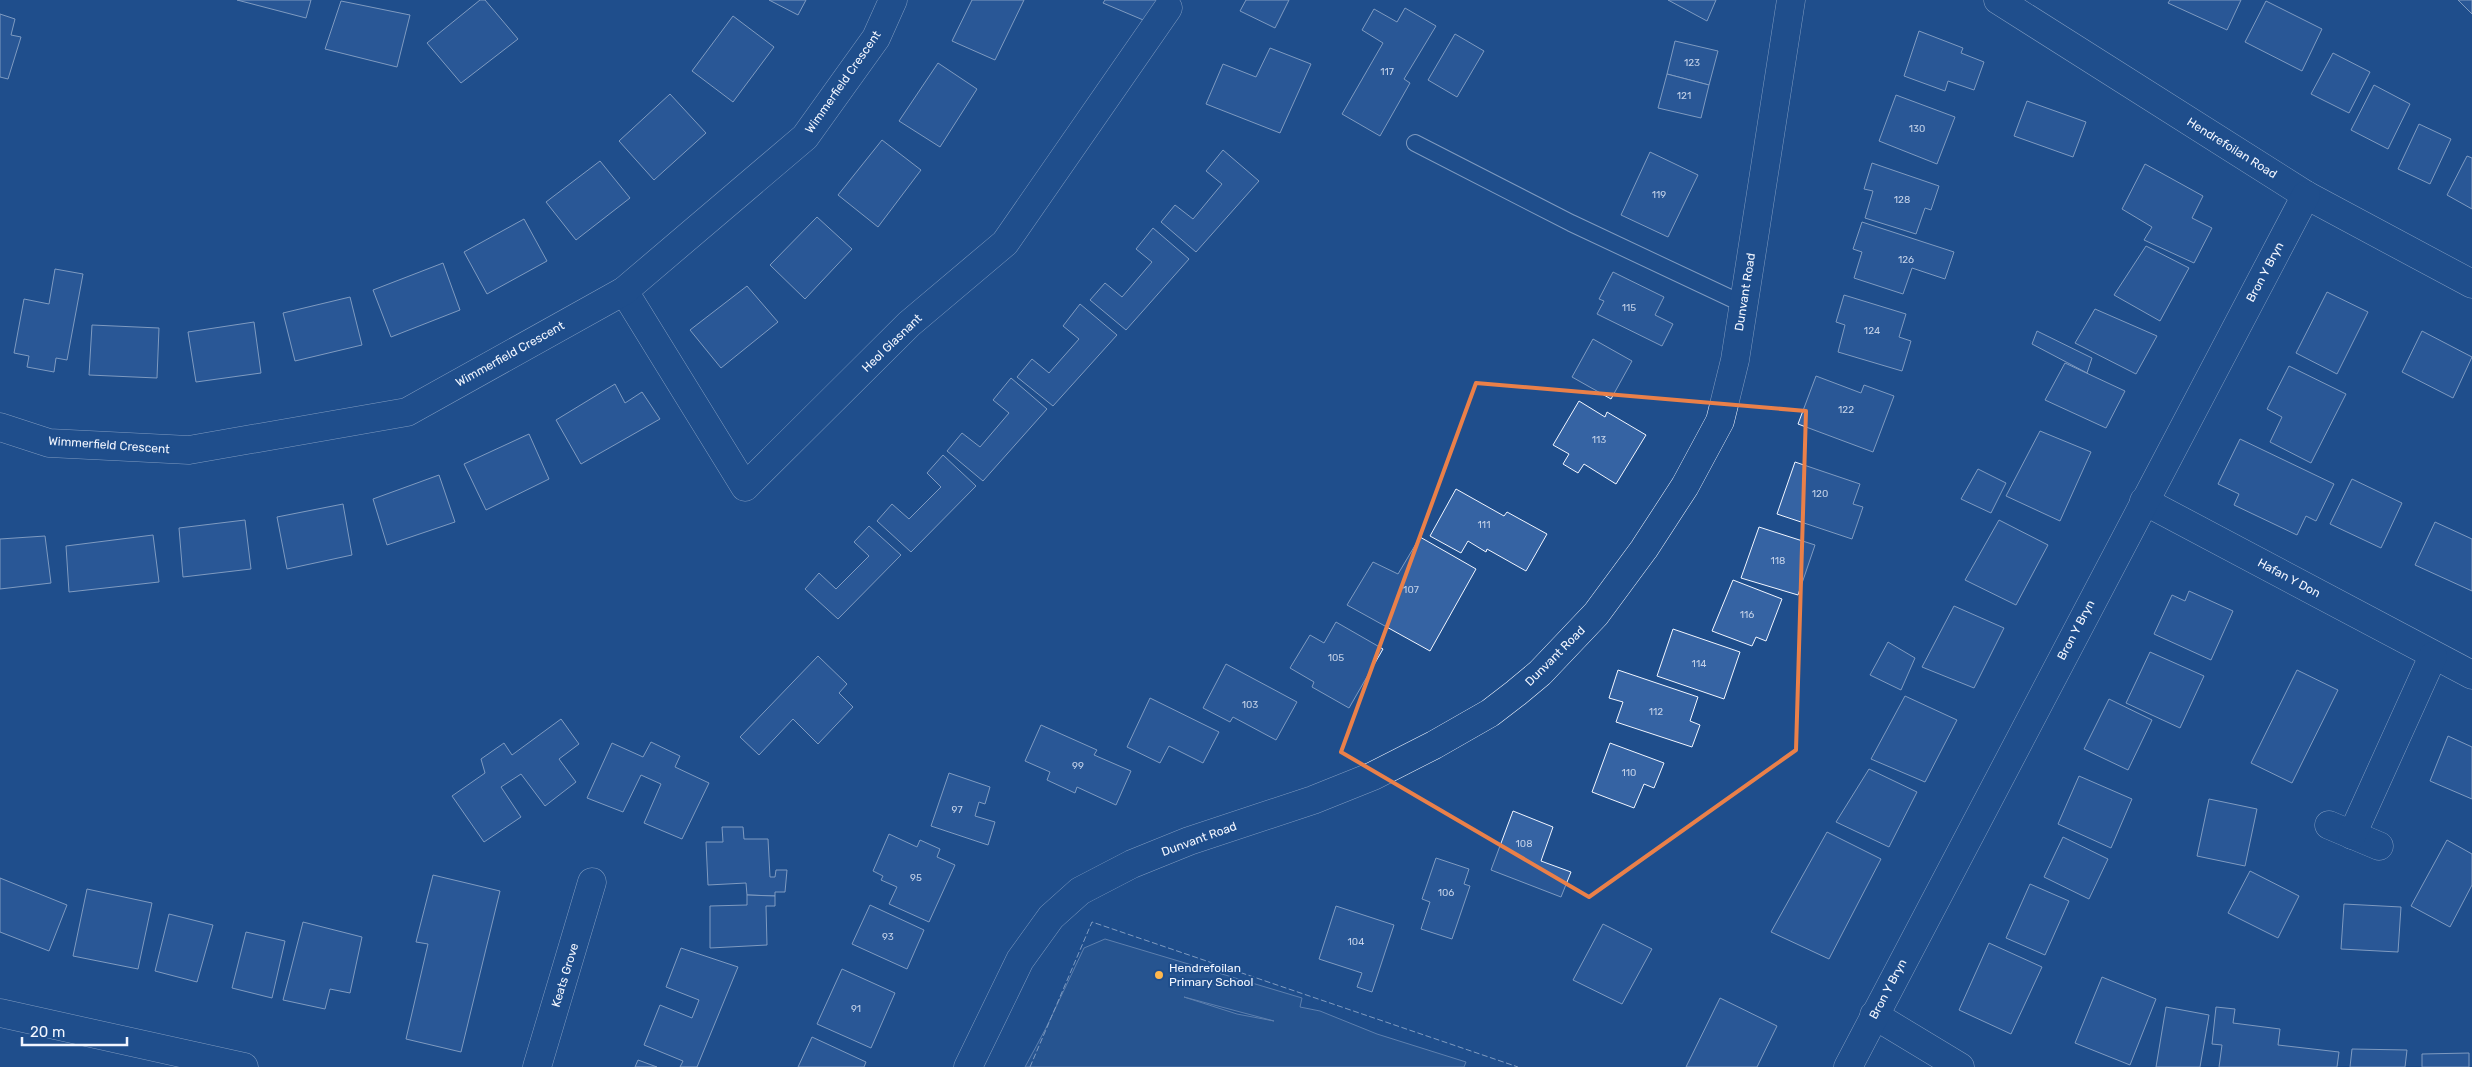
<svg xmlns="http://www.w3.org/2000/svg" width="2472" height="1067" viewBox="0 0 2472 1067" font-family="Rubik,sans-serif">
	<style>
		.built { fill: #305b95; stroke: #a8bbd7; fill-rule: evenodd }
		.building { fill: #3563a3; stroke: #f2f6ff }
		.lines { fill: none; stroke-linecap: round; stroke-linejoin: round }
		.service-casing { stroke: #f2f6ff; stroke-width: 18 }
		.minor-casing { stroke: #f2f6ff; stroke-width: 29 }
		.tertiary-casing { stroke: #f2f6ff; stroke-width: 29 }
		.service { stroke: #1f4e8c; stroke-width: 16 }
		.minor { stroke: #1f4e8c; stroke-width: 28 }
		.tertiary { stroke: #1f4e8c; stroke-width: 28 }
		.fence { stroke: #f2f6ff; stroke-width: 1; stroke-dasharray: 6 2.5; stroke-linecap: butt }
		.marked { fill: none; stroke: #ea8049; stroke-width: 4; stroke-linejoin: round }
		.poi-dot { fill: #ffb74d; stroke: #1f4e8c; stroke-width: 2 }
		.labels { text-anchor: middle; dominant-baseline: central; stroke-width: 4; stroke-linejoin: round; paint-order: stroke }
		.number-label { font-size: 10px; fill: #c3d1e8 }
		.street-label { font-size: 12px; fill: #f2f6ff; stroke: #1f4e8c }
		.poi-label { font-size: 12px; fill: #f2f6ff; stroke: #1f4e8c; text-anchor: start }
	</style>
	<rect width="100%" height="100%" fill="#1f4e8c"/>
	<!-- built -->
	<path class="built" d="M 1105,939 L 1302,998 L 1300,1007 L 1320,1011 L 1377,1034 L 1466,1062 L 1464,1067 L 1025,1067 L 1046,1028 L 1084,948 ZM 1184,997 L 1274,1021 L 1237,1014 Z"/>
	<!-- building -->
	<g class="building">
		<polygon points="237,0 311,0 306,18"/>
		<polygon points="480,0 485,0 518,39 461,83 427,43"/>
		<polygon points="769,0 806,0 798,15"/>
		<polygon points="972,0 1024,0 995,60 952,41"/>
		<polygon points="1105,0 1158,0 1148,22 1103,3"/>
		<polygon points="1246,0 1289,0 1275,28 1240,11"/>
		<polygon points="1668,0 1716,0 1707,21"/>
		<polygon points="2170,0 2241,0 2227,30 2168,3"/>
		<polygon points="2458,0 2472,0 2472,14"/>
		<polygon points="341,1 410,15 397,67 325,49"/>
		<polygon points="2266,1 2322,29 2302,71 2245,42"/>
		<polygon points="1405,8 1436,26 1404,79 1410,83 1380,136 1342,114 1383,43 1362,30 1374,9 1397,22"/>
		<polygon points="0,14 15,19 11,35 21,37 8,79 0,77"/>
		<polygon points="733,16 774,47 733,102 692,71"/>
		<polygon points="1919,31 1963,48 1961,53 1984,62 1974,90 1948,81 1945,91 1904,76"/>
		<polygon points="1455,34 1484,51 1457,97 1428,80"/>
		<polygon points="1675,41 1718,51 1709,85 1667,74"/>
		<polygon points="1270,48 1311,64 1280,133 1206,104 1223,64 1256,77"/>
		<polygon points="2333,53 2370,72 2349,113 2311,94"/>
		<polygon points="938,63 977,89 940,147 899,121"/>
		<polygon points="1667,74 1709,85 1701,118 1658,108"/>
		<polygon points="2374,85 2410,104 2388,149 2351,130"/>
		<polygon points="670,94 706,133 654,180 619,141"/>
		<polygon points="1896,95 1955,117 1937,164 1879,141"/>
		<polygon points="2027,101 2086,122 2073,157 2014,136"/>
		<polygon points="2419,124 2451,139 2430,184 2398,169"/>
		<polygon points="882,140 921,170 878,227 838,195"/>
		<polygon points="1223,150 1259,181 1196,252 1161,222 1175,205 1193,219 1222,184 1206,171"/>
		<polygon points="1650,152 1698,175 1668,237 1621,215"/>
		<polygon points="2467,156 2472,158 2472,209 2447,195"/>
		<polygon points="600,161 630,198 576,240 546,202"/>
		<polygon points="1872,163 1939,186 1931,210 1925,208 1916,234 1865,218 1873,191 1864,189"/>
		<polygon points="2145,164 2203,196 2192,218 2212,228 2194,263 2144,240 2152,227 2122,209"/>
		<polygon points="817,217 852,249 805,299 770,265"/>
		<polygon points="524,219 547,261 487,294 464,252"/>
		<polygon points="1862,222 1954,252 1945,279 1912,268 1903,294 1854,278 1862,252 1853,249"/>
		<polygon points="1153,228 1189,259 1126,330 1090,300 1105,283 1122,297 1152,262 1136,249"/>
		<polygon points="2146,246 2189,268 2160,321 2114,295"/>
		<polygon points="443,263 460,310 391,337 373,290"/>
		<polygon points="55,269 83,274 67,360 56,358 54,372 27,367 29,356 14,353 24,299 49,304"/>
		<polygon points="1613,272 1664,297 1655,315 1673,324 1662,346 1597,314 1604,301 1599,299"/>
		<polygon points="747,286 778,322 721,368 690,330"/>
		<polygon points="2327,292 2368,312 2337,374 2296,353"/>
		<polygon points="1844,295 1906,314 1899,337 1911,341 1902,371 1838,352 1845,325 1836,322"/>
		<polygon points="350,297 362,345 295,361 283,313"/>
		<polygon points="1080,304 1117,335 1053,406 1017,377 1032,359 1049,373 1079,339 1063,326"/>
		<polygon points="2095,309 2157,336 2136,374 2075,343"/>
		<polygon points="254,322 261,373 196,382 188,332"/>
		<polygon points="92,325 159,328 157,378 89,375"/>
		<polygon points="2037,331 2092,358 2087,373 2032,344"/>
		<polygon points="2422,331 2472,357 2453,398 2402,372"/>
		<polygon points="1593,339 1632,361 1611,399 1572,377"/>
		<polygon points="2065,363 2125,391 2106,428 2045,400"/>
		<polygon points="2289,366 2346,394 2311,463 2270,442 2282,417 2267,409"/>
		<polygon points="1816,376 1861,393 1864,385 1894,396 1873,452 1798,424"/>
		<polygon points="1011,378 1047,409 983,481 947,451 962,433 980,447 1009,413 993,400"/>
		<polygon points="615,384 625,403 642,392 660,419 581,464 556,420"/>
		<polygon points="1579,401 1605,417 1607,412 1646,435 1616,484 1584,464 1578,473 1563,464 1569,454 1553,445"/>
		<polygon points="2040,431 2091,452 2060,521 2006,496"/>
		<polygon points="529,434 549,479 486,510 464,464"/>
		<polygon points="2240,439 2334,484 2316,521 2306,516 2297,535 2234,505 2239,494 2218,484"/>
		<polygon points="943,455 976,486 911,552 877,521 892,504 909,519 941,487 927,473"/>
		<polygon points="1795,462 1860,484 1853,504 1863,507 1852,539 1777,514"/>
		<polygon points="1978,469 2006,483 1991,513 1961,499"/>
		<polygon points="439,475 455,522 387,545 373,499"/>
		<polygon points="2352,479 2402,503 2381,548 2330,524"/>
		<polygon points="1456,489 1504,516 1507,512 1547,534 1526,571 1487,549 1486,552 1468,541 1461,553 1430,536"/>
		<polygon points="343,504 352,555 287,569 277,517"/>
		<polygon points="245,520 251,569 183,577 179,528"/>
		<polygon points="1999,520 2048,545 2016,605 1965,580"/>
		<polygon points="2435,522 2472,539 2472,591 2415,565"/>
		<polygon points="869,526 901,555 838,619 805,589 819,573 836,589 869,556 854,542"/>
		<polygon points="1759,527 1815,545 1798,595 1741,578"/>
		<polygon points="153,535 159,582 69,592 66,546"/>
		<polygon points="45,536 51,583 0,589 0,539"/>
		<polygon points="1420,537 1476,569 1430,651 1347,605 1373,562 1398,574"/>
		<polygon points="1733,580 1782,599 1766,641 1756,637 1752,646 1712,631"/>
		<polygon points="2189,591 2233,611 2211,660 2154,634 2172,595 2185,601"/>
		<polygon points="1954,606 2004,628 1974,688 1922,667"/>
		<polygon points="1336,622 1383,649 1349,708 1312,687 1314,682 1290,668 1310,635 1324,643"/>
		<polygon points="1673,629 1740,652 1724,699 1657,676"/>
		<polygon points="1888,642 1915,658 1901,690 1870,675"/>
		<polygon points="2150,652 2204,676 2180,728 2126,703"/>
		<polygon points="818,656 847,684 839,693 853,707 818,744 793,719 759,755 740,737"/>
		<polygon points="1226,664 1297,702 1276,740 1233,717 1230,722 1203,708"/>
		<polygon points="1618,670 1698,697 1690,721 1700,725 1692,747 1616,722 1623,702 1609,698"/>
		<polygon points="2297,670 2338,690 2292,783 2251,763"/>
		<polygon points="1905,696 1957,720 1925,782 1871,759"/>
		<polygon points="1150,698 1219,732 1203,763 1169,746 1160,763 1127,747"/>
		<polygon points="2109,699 2152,720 2128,770 2084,749"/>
		<polygon points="561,719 579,744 559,759 576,782 545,806 521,774 501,787 521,817 484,842 452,796 485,773 481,759 504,743 512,755"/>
		<polygon points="1041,725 1097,750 1094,755 1131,771 1116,805 1077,787 1075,793 1047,780 1050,772 1025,761"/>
		<polygon points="2448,736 2472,747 2472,799 2430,781"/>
		<polygon points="651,742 680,756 675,767 709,783 682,839 644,823 661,784 641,775 623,812 587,798 612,743 643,757"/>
		<polygon points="1610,743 1664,763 1654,788 1644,784 1634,808 1592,792"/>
		<polygon points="1869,769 1917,792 1889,847 1836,822"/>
		<polygon points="949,773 990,787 985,804 979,802 975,816 995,822 988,845 931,826"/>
		<polygon points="2079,776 2132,799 2111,848 2058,824"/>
		<polygon points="2209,799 2257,809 2245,866 2197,856"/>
		<polygon points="1513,811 1553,827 1541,861 1571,872 1561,897 1491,870"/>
		<polygon points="722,827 743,827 744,839 768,839 770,877 775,877 776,870 787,870 785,892 775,892 775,896 747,895 746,883 708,885 706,842 723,842"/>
		<polygon points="1827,832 1881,859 1829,959 1771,932"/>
		<polygon points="889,834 917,847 920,840 940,849 937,857 955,865 929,922 889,904 897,887 881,880 883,876 873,871"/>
		<polygon points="2063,837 2108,859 2089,899 2044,877"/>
		<polygon points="2447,840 2472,854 2472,885 2450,927 2411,906"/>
		<polygon points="1436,858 1469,869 1464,884 1470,886 1452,939 1421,929 1430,902 1422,899"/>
		<polygon points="2250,871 2299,896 2278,938 2228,913"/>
		<polygon points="433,875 500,891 461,1052 406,1039 428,944 416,942"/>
		<polygon points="0,878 67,905 49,951 0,932"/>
		<polygon points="2030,884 2069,901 2045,955 2006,938"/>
		<polygon points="87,889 152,903 138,969 73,956"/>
		<polygon points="747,895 775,896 775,906 766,906 767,945 710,948 710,906 747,905"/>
		<polygon points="2344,904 2401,907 2398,952 2341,949"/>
		<polygon points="870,905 924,930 907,969 852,944"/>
		<polygon points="1336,906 1394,925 1372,992 1357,987 1362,973 1319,959"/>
		<polygon points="169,914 213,925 197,982 155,971"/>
		<polygon points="303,922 362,937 350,993 330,989 325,1009 283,1000"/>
		<polygon points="1603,924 1652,949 1622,1004 1573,980"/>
		<polygon points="246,932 285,941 272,998 232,988"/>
		<polygon points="1989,943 2042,967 2011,1034 1959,1010"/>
		<polygon points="681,948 738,967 697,1067 680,1067 683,1061 644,1045 660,1005 692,1018 699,1000 666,987"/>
		<polygon points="842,969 895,993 871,1048 817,1024"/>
		<polygon points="2102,977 2156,999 2130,1065 2075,1043"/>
		<polygon points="1720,998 1777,1026 1757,1067 1686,1067"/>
		<polygon points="2166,1007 2209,1015 2200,1067 2156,1067"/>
		<polygon points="2216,1007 2235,1009 2233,1023 2280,1029 2278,1045 2339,1052 2337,1067 2219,1067 2222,1045 2212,1044"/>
		<polygon points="812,1037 866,1062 864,1067 798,1067"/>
		<polygon points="2352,1049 2407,1050 2405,1067 2350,1067"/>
		<polygon points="2469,1053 2469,1067 2422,1067 2422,1054"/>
		<polygon points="638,1060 657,1067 635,1067"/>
	</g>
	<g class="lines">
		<!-- service casing -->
		<g class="service-casing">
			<polyline id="service" points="1415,143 1571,223 1743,304"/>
		</g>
		<!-- minor casing -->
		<g class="minor-casing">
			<g id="minor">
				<polyline points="1998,0 2306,195 2472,284"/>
				<polyline points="624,291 745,487 909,324 1005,243 1168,8"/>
				<polyline points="0,427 49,443 189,450 407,412 624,291 805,137 876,38 893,0"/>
				<polyline points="2144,501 2472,675"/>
				<polyline points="2329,825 2379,846"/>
				<polyline points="2352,835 2433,656"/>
				<polyline points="1874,1015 1960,1067"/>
				<polyline points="537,1067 592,882"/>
				<polyline points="1848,1067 2306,195"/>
			</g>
		</g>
		<!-- tertiary casing -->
		<g class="tertiary-casing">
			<g id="tertiary">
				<polyline points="0,1013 244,1067"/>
				<polyline points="968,1067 1020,960 1051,917 1080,891 1132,864 1189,841 1313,800 1373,776 1434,745 1490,713 1516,693 1540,673 1596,614 1644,549 1685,486 1720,421 1735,360 1791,0"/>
			</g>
		</g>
		<!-- service -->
		<use href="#service" class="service"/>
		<!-- minor -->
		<use href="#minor" class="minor"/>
		<!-- tertiary -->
		<use href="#tertiary" class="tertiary"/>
		<!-- fence -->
		<polyline class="fence" points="1030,1067 1092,922 1518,1067"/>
	</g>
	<!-- marked area -->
	<path d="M0 0H2472V1067H0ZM 1476,383 L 1806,411 L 1796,750 L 1589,897 L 1341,752 Z" fill="#1f4e8c" fill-opacity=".55" fill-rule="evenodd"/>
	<path class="marked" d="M 1476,383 L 1806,411 L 1796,750 L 1589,897 L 1341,752 Z"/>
	<!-- markers -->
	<circle class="poi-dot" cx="1159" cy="975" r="5"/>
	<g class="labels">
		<!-- number labels -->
		<g class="number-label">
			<text x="1692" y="63">123</text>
			<text x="1387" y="72">117</text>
			<text x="1684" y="96">121</text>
			<text x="1917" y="129">130</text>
			<text x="1659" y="195">119</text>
			<text x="1902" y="200">128</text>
			<text x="1906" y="260">126</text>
			<text x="1629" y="308">115</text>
			<text x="1872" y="331">124</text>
			<text x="1846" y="410">122</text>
			<text x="1599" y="440">113</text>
			<text x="1820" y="494">120</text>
			<text x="1484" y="525">111</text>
			<text x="1778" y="561">118</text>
			<text x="1411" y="590">107</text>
			<text x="1747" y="615">116</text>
			<text x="1336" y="658">105</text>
			<text x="1699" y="664">114</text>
			<text x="1250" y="705">103</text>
			<text x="1656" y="712">112</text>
			<text x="1078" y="766">99</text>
			<text x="1629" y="773">110</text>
			<text x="957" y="810">97</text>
			<text x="1524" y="844">108</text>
			<text x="916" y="878">95</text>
			<text x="1446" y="893">106</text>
			<text x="888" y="937">93</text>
			<text x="1356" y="942">104</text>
			<text x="856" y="1009">91</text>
		</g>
		<!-- street labels -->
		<g class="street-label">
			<text transform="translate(843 82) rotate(-55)">Wimmerfield Crescent</text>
			<text transform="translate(2232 148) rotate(32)">Hendrefoilan Road</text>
			<text transform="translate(2265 272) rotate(-62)">Bron Y Bryn</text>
			<text transform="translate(1745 292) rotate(-81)">Dunvant Road</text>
			<text transform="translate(892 343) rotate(-44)">Heol Glasnant</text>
			<text transform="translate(510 354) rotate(-29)">Wimmerfield Crescent</text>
			<text transform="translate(109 445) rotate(4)">Wimmerfield Crescent</text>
			<text transform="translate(2289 578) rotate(28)">Hafan Y Don</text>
			<text transform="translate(2076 630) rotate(-62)">Bron Y Bryn</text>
			<text transform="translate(1555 656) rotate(-45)">Dunvant Road</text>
			<text transform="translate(1199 839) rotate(-20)">Dunvant Road</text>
			<text transform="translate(565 975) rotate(-73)">Keats Grove</text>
			<text transform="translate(1888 989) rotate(-62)">Bron Y Bryn</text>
		</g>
		<!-- poi labels -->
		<g class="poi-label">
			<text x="1169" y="968">Hendrefoilan<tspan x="1169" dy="14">Primary School</tspan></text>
		</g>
	</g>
	<!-- scale -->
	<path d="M22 1037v8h105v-8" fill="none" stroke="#f2f6ff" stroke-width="2.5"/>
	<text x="30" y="1037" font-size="15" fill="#f2f6ff" stroke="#1f4e8c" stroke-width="4" paint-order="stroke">20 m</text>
</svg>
